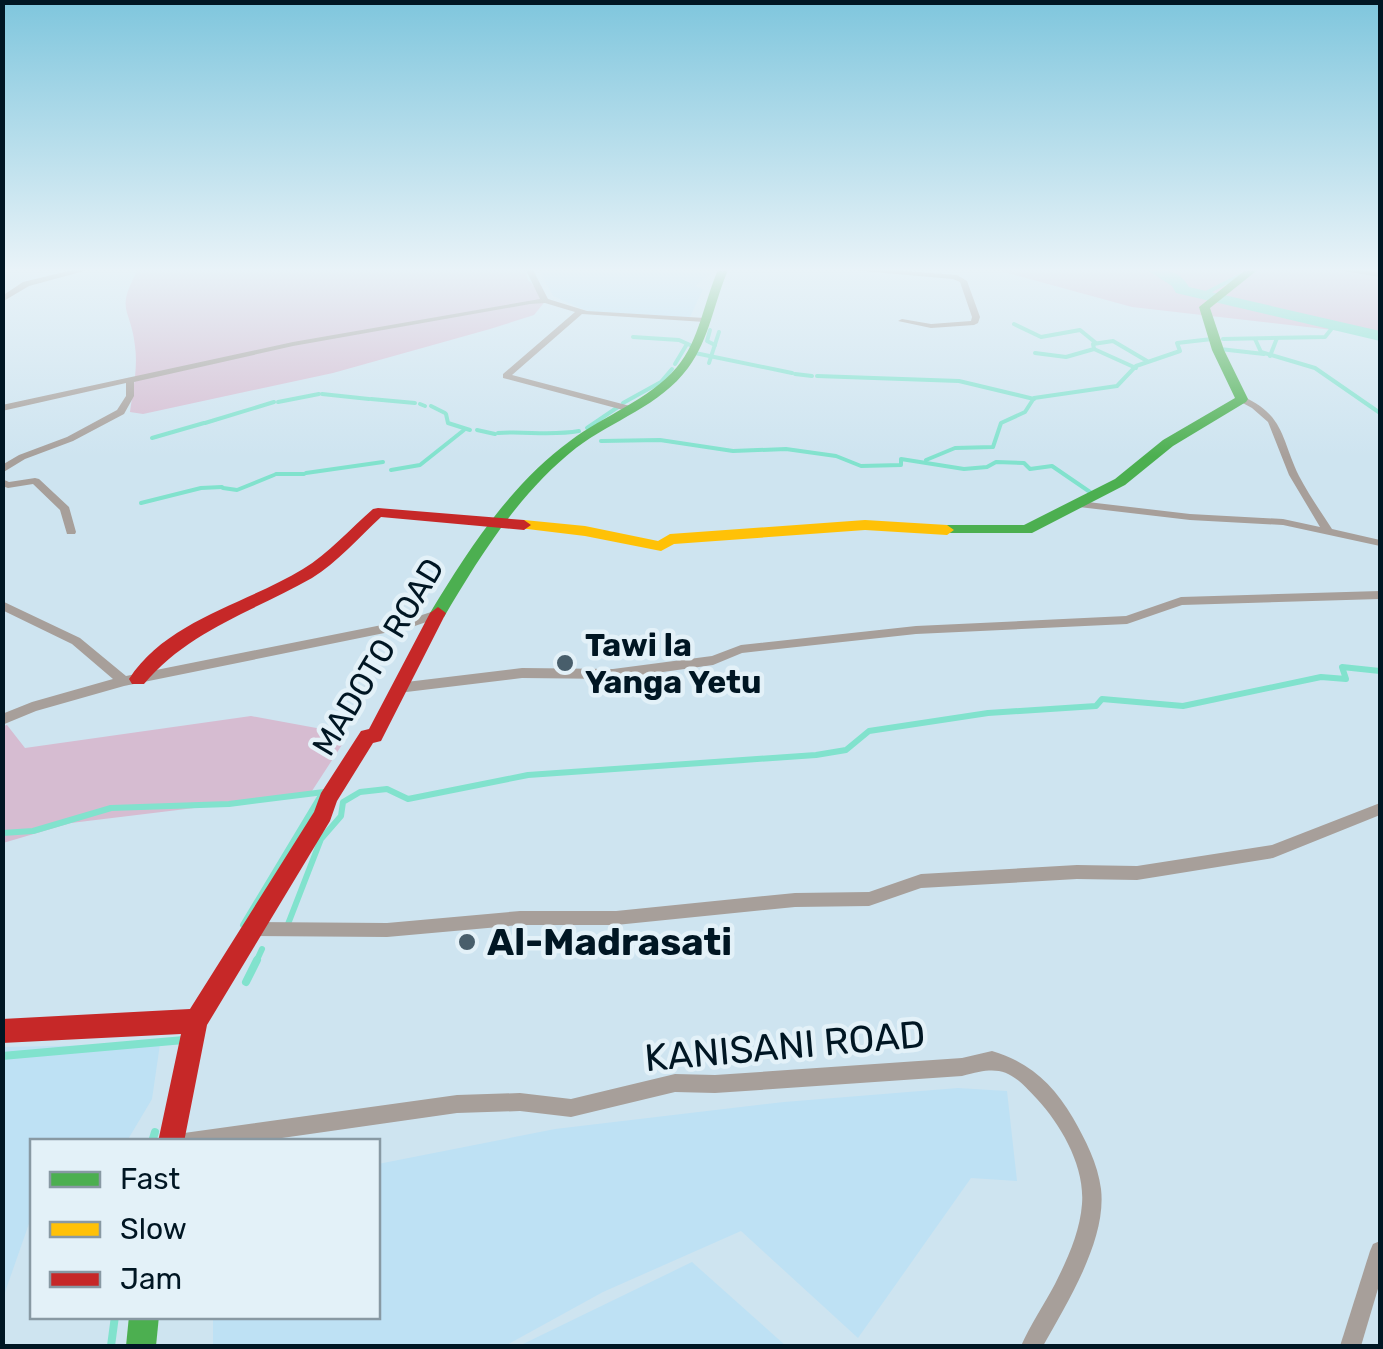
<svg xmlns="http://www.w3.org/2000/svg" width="1383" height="1349" viewBox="0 0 1383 1349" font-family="Rubik,sans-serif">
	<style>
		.built { fill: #bee1f4 }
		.green { fill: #d6bcd1 }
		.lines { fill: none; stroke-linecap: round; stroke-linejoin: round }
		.stream-far2 { stroke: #81e2cd; stroke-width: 4 }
		.stream-far1 { stroke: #81e2cd; stroke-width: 6 }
		.stream { stroke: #81e2cd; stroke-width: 8 }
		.river { fill: #81e2cd; fill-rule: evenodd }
		.street { fill: #a79f9a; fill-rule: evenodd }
		.fast { fill: #4caf50; fill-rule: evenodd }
		.slow { fill: #ffc107; fill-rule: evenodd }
		.jam { fill: #c62828; fill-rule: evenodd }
		.poi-dot { fill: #485e6b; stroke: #e3f1f8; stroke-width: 4 }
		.labels { text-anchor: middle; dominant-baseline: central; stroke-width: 9; stroke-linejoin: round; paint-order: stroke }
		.poi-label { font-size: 32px; font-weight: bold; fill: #001623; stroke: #e3f1f8; text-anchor: start }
		.street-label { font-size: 32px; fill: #001623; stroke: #e3f1f8 }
		.near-poi-label { font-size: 38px; font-weight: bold; fill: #001623; stroke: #e3f1f8; text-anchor: start }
		.near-street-label { font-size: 38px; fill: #001623; stroke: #e3f1f8 }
	</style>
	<rect width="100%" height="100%" fill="#cee4f0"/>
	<!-- built -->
	<g class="built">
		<polygon points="538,268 719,268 695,286 703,289 690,317 684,318 589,312 553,296"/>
		<polygon points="160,1044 152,1099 127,1141 32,1142 32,1215 3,1298 3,1047"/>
		<polygon points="958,1088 1007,1091 1017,1181 971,1178 858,1338 741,1231 603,1292 505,1346 213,1346 213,1317 378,1316 378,1164 555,1129 784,1102"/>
		<polygon points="692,1262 786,1346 519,1346"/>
	</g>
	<!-- green -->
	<g class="green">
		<path d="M 139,268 L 525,268 L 528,280 L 547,299 L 534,315 L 490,329 L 333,373 L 143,414 L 130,412 C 133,390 138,368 135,346 C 131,307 114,312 139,268 Z"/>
		<polygon points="990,268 1380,268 1380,340 1368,334 1132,307"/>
		<polygon points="251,716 349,734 310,794 71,823 3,843 3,726 7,725 25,748"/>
	</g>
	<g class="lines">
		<!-- stream-far2 -->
		<g class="stream-far2">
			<polyline points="1202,295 1241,275"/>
			<polyline points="1014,324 1041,337 1080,330 1096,343"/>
			<polyline points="710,330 707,341 715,345"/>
			<polyline points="633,337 679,340 690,345"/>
			<polyline points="1223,339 1325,337 1333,327"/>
			<polyline points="1255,339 1261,352 1315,368 1380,413"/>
			<polyline points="1094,349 1136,368"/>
			<polyline points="1220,349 1264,354"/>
			<polyline points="695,353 792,373"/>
			<polyline points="1035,353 1066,357 1094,349 1093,344 1113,341 1147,361"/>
			<polyline points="1270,356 1277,338"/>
			<polyline points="709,363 719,332"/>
			<polyline points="675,364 687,344"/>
			<polyline points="795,374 812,376"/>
			<polyline points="817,376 959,381 1034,399"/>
			<polyline points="322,394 369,399"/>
			<polyline points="371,399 415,403"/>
			<polyline points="278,402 319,394"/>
			<polyline points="623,403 661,382 672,369"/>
			<polyline points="420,404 425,406"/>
			<polyline points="431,406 445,413"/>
			<polyline points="446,414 448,423 470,430"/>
			<polyline points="205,423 274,402"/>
			<polyline points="587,428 618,407"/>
			<polyline points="477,430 495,434"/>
			<path d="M 498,433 C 526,431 551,436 579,431"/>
			<polyline points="152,438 204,423"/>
			<polyline points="601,441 660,440 733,451 786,449 836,456 861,466 901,465 901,459 964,469 987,467 996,462 1024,463 1030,469 1052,466 1090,492"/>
			<polyline points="926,460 955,448 993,447 1001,423 1025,412 1034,398 1117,386 1136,366 1180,351 1177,343 1212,339"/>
			<polyline points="391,470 420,465 464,430"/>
			<polyline points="306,473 383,462"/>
			<polyline points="276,474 304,474"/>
			<polyline points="223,488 237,490 274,475"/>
			<polyline points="141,503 201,488 222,487"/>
		</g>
		<!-- stream-far1 -->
		<g class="stream-far1">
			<polyline points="2,833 33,831 111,808 229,804 324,792"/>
			<polyline points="288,924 321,839 341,816 343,802 360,792 387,789 408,799 528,775 816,755 846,750 869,731 988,713 1096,706 1102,699 1183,706 1321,677 1346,679 1342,667 1380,671"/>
			<polyline points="243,925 320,797"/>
			<polyline points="256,962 262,949"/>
		</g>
		<!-- stream -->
		<g class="stream">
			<polyline points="246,982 257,960"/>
			<polyline points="2,1056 184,1040"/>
			<polyline points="152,1142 155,1132"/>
			<polyline points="111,1346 115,1316"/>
		</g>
		<!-- river -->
		<path class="river" d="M 1144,268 C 1161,268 1180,270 1189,287 L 1380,331 L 1380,341 L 1176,293 L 1172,286 Z"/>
		<!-- street -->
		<g class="street">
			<polygon points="81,268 95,268 29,286 2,302 2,296 23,282"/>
			<polygon points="525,268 532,268 548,299 587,311 705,318 709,320 705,322 582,314 512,375 630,406 630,410 627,411 503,378 503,374 575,312 545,303 530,304 293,346 134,382 134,396 124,414 73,441 25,459 2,473 2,465 19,455 67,437 117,410 126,396 126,383 2,411 2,405 293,342 540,299"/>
			<polygon points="786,268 809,268 806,270"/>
			<polygon points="828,268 867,268 957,275 967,281 980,317 978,323 974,325 931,328 898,321 902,319 931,324 971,321 972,317 960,282 953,279"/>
			<polygon points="1325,268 1347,268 1380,273 1380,277"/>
			<path d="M 1242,396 C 1285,415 1281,439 1299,476 C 1309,495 1321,512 1332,529 L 1380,540 L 1380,546 L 1283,525 L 1190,520 L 1079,507 L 1074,504 L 1079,501 L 1190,514 L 1283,519 L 1320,527 L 1289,475 L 1268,422 L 1252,408 L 1239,401 L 1239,397 Z"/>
			<polygon points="35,478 39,479 69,507 76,532 75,534 67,534 60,510 33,484 8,488 2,486 2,479 9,482"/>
			<polygon points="1380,591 1380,599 1182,605 1127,624 916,634 742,653 713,665 613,679 522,678 398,693 394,691 392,688 394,685 398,683 522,668 613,669 712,656 741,645 916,626 1126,616 1181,597"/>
			<polygon points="2,601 80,638 126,676 407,620 434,611 440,615 438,618 409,628 124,686 36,711 2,725 2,714 32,702 113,679 72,644 2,610"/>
			<polygon points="1380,803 1380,815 1273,858 1137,880 1077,879 921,888 869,906 795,907 616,925 520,925 387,937 252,936 246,934 244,929 246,924 252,922 387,923 520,911 616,911 795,893 869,892 921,874 1077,865 1137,866 1272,845"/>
			<path d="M 992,1051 C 1029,1062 1053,1084 1073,1118 C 1085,1139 1098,1164 1101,1189 C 1107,1240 1067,1303 1043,1346 L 1021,1346 C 1030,1325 1044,1305 1055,1284 C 1067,1260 1080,1232 1082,1204 C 1085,1166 1061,1125 1037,1099 C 1010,1069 1000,1065 962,1076 L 715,1093 L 675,1092 L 571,1117 L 520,1111 L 457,1113 L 254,1142 L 175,1142 L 177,1135 L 184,1133 L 457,1095 L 520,1093 L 571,1099 L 675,1074 L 715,1075 L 962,1058 Z"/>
			<polygon points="1380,1241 1380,1282 1361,1346 1340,1346 1370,1251 1373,1244"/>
		</g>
		<!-- fast -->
		<g class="fast">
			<path d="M 719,268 L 729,268 C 714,301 710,339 688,368 C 660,406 613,420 576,448 C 519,493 480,556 444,617 L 432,617 L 430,613 C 468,550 510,485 570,441 C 604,415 648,401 677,367 C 700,340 704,300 719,268 Z"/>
			<polygon points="1248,268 1260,268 1210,308 1224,350 1248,399 1246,402 1173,446 1125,485 1032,533 942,533 940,530 947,525 1024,525 1115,479 1163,440 1235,398 1212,350 1199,307"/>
			<polygon points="129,1316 159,1316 156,1346 126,1346"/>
		</g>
		<!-- slow -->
		<polygon class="slow" points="524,520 585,526 658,541 670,534 865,520 947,525 954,530 947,535 865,530 674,544 661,551 585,536 519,528 519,522"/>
		<!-- jam -->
		<g class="jam">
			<path d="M 378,508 L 524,520 L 531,525 L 524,530 L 381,517 C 360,536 337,563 312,578 C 254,611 188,631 144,684 L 132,684 L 129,679 C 167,620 246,604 303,569 C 328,554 351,528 373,509 Z"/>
			<polygon points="438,607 446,613 381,741 373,743 337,801 330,821 207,1025 184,1142 158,1142 181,1034 2,1043 2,1019 190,1009 314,812 321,793 361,731 369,729 430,613"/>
		</g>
	</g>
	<!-- sky -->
	<linearGradient id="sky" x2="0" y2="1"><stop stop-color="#7fc6dd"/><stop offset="0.59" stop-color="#e9f3f8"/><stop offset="1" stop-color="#e9f3f8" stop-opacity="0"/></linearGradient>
	<rect width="1383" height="457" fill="url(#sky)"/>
	<!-- markers -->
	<g class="poi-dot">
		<circle cx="565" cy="663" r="10"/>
		<circle cx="467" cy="942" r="10"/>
	</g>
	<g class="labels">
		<!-- poi labels -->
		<g class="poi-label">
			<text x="585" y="645">Tawi la<tspan x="585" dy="37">Yanga Yetu</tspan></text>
		</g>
		<!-- street labels -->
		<g class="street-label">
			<text transform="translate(378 657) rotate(-59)">MADOTO ROAD</text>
		</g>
		<!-- near-poi labels -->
		<g class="near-poi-label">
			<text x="487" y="942">Al-Madrasati</text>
		</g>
		<!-- near-street labels -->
		<g class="near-street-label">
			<text transform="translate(785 1046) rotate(-5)">KANISANI ROAD</text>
		</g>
	</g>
	<!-- border -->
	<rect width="1383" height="1349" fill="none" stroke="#001623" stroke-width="10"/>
	<!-- legend -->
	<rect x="30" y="1139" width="350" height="180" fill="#e3f1f8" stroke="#8899a3" stroke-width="2.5"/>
	<rect x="50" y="1172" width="50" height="15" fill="#4caf50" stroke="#8899a3" stroke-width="2.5"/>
	<text x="120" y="1189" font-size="30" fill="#001623">Fast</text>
	<rect x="50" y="1222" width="50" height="15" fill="#ffc107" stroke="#8899a3" stroke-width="2.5"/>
	<text x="120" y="1239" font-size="30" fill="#001623">Slow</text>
	<rect x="50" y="1272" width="50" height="15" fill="#c62828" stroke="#8899a3" stroke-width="2.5"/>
	<text x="120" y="1289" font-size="30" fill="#001623">Jam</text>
</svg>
